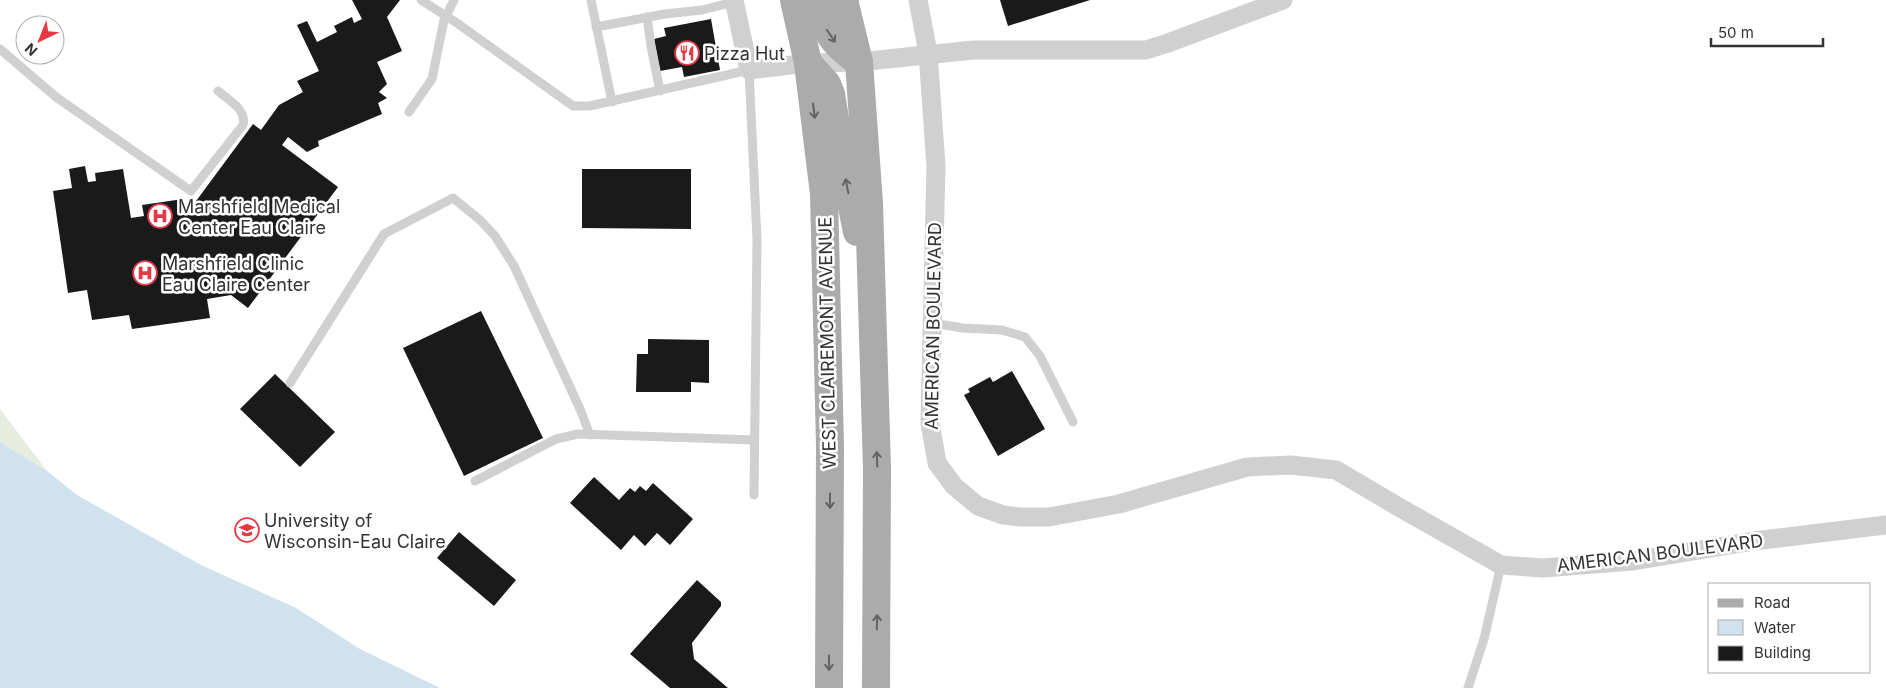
<svg xmlns="http://www.w3.org/2000/svg" width="1886" height="688" viewBox="0 0 1886 688" font-family="Inter,sans-serif">
	<style>
		.green { fill: #e6ecdf }
		.water { fill: #cfe2ee }
		.building { fill: #1a1a1a }
		.lines { fill: none; stroke-linecap: round; stroke-linejoin: round }
		.service { stroke: #d0d0d0; stroke-width: 9 }
		.minor { stroke: #d0d0d0; stroke-width: 19 }
		.primary { stroke: #ababab; stroke-width: 28 }
		.oneway { stroke: #636363 }
		.labels { text-anchor: middle; dominant-baseline: central; stroke-width: 5; stroke-linejoin: round; paint-order: stroke }
		.poi-label { font-size: 18px; fill: #333; stroke: #fff; text-anchor: start }
		.street-label { font-size: 18px; fill: #333; stroke: #fff }
	</style>
	<rect width="100%" height="100%" fill="#fff"/>
	<!-- green -->
	<polygon class="green" points="0,409 47,471 0,442"/>
	<!-- water -->
	<polygon class="water" points="0,442 47,471 77,495 201,565 296,608 360,649 440,688 0,688"/>
	<!-- building -->
	<g class="building">
		<polygon points="352,0 400,0 387,17 402,51 377,62 387,84 379,92 387,98 378,103 382,114 318,141 319,146 307,152 288,137 282,145 338,187 248,308 231,295 207,299 210,318 132,329 129,315 92,320 87,290 68,293 53,191 72,188 69,169 85,166 88,182 96,181 95,173 123,169 131,218 144,216 142,205 183,199 185,216 253,124 261,130 279,105 303,92 297,81 319,71 297,25 307,21 317,42 337,32 334,26 352,17 354,23 362,19"/>
		<polygon points="1000,0 1090,0 1008,26"/>
		<polygon points="711,19 720,70 684,77 682,67 660,71 654,39 666,36 664,28"/>
		<polygon points="582,169 691,169 691,229 582,228"/>
		<polygon points="481,311 543,438 464,476 403,348"/>
		<polygon points="648,339 709,340 709,383 691,382 691,392 636,392 637,354 648,354"/>
		<polygon points="1012,371 1045,429 998,456 964,395 970,392 968,389 990,377 993,382"/>
		<polygon points="275,374 335,432 300,467 240,409"/>
		<polygon points="594,477 619,500 630,488 635,492 640,486 646,491 653,483 693,519 670,545 657,533 645,546 634,535 621,550 570,503"/>
		<polygon points="459,532 516,580 494,606 437,558"/>
		<polygon points="697,580 721,602 721,606 692,643 694,659 728,688 670,688 630,654"/>
	</g>
	<g class="lines">
		<!-- service -->
		<g class="service">
			<polyline points="421,0 457,23 573,106 589,106 603,103 749,70 757,239 754,495"/>
			<polyline points="591,0 612,102"/>
			<polyline points="647,17 651,46 660,91"/>
			<polyline points="596,27 665,14 702,10 734,2"/>
			<path d="M 0,49 L 56,97 L 191,191 L 243,125 C 247,110 229,100 218,91"/>
			<polyline points="409,112 432,79 444,20 454,0"/>
			<polyline points="932,323 963,328 1002,330 1025,337 1040,356 1073,422"/>
			<polyline points="290,383 384,234 453,198 480,220 495,236 514,266 580,409 590,435"/>
			<polyline points="475,481 556,439 578,434 754,440"/>
			<polyline points="1468,688 1484,639 1501,565"/>
		</g>
		<!-- minor -->
		<g class="minor">
			<polyline points="734,0 749,70 808,63 859,62 973,50 1146,50 1168,43 1283,0"/>
			<polyline points="918,0 928,53 936,166 930,423 937,463 954,486 978,506 1003,515 1020,517 1049,517 1119,504 1247,467 1291,465 1336,470 1397,506 1501,565 1543,568 1633,561 1754,541 1886,525"/>
		</g>
		<!-- primary -->
		<g class="primary">
			<polyline points="794,0 808,63 824,194 830,446 829,688"/>
			<path d="M 818,0 C 825,32 831,43 859,62"/>
			<polyline points="844,0 859,62 869,204 877,468 876,688"/>
			<polyline points="808,63 827,84 831,94 838,137 857,232"/>
		</g>
	</g>
	<!-- one-way arrows -->
	<defs><path id="oneway-shaft" d="M-6 0H5M1.5-3L5.5 0L1.5 3" fill="none" stroke-width="1.6" stroke-linecap="round" stroke-linejoin="round" transform="scale(1.25)"/></defs>
	<g class="oneway">
		<use href="#oneway-shaft" transform="translate(831 36) rotate(56)"/>
		<use href="#oneway-shaft" transform="translate(814 111) rotate(83)"/>
		<use href="#oneway-shaft" transform="translate(847 186) rotate(-101)"/>
		<use href="#oneway-shaft" transform="translate(877 459) rotate(-92)"/>
		<use href="#oneway-shaft" transform="translate(830 501) rotate(90)"/>
		<use href="#oneway-shaft" transform="translate(877 622) rotate(-89)"/>
		<use href="#oneway-shaft" transform="translate(829 663) rotate(90)"/>
	</g>
	<!-- icons -->
	<defs>
		<g id="restaurant-ring" transform="scale(1.25)"><circle r="9.5" fill="#fff" stroke="#e63946" stroke-width="1.5"/><path d="M-5-6h1v4h1v-4h1v4h1v-4h1v5L-1.5 .5V6h-2V.5L-5-1ZM5-6V6H3V1.5H1.5Q1.5-4 5-6Z" fill="#e63946"/></g>
		<g id="hospital-ring" transform="scale(1.25)"><circle r="9.5" fill="#fff" stroke="#e63946" stroke-width="1.5"/><path d="M-5-5h3v3.5h4V-5h3V5h-3V1.5h-4V5h-3Z" fill="#e63946"/></g>
		<g id="university-ring" transform="scale(1.25)"><circle r="9.5" fill="#fff" stroke="#e63946" stroke-width="1.5"/><path d="M0-5L7-2L0 1L-7-2ZM-4 1L0 2.5L4 1V4Q0 6-4 4Z" fill="#e63946"/></g>
	</defs>
	<g fill-rule="evenodd">
		<use href="#restaurant-ring" x="687" y="53"/>
		<use href="#hospital-ring" x="160" y="216"/>
		<use href="#hospital-ring" x="145" y="273"/>
		<use href="#university-ring" x="247" y="530"/>
	</g>
	<g class="labels">
		<!-- poi labels -->
		<g class="poi-label">
			<text x="704" y="53">Pizza Hut</text>
			<text x="178" y="206">Marshfield Medical<tspan x="178" dy="21">Center Eau Claire</tspan></text>
			<text x="162" y="263">Marshfield Clinic<tspan x="162" dy="21">Eau Claire Center</tspan></text>
			<text x="264" y="520">University of<tspan x="264" dy="21">Wisconsin-Eau Claire</tspan></text>
		</g>
		<!-- street labels -->
		<g class="street-label">
			<text transform="translate(933 326) rotate(-89)">AMERICAN BOULEVARD</text>
			<text transform="translate(827 343) rotate(-91)">WEST CLAIREMONT AVENUE</text>
			<text transform="translate(1660 553) rotate(-7)">AMERICAN BOULEVARD</text>
		</g>
	</g>
	<!-- legend -->
	<rect x="1708" y="583" width="162" height="90" fill="#ffffff" stroke="#adadad"/>
	<rect x="1718" y="599" width="25" height="8" fill="#ababab" stroke="#adadad"/>
	<text x="1754" y="608" font-size="15" fill="#333333">Road</text>
	<rect x="1718" y="620" width="25" height="15" fill="#cfe2ee" stroke="#adadad"/>
	<text x="1754" y="633" font-size="15" fill="#333333">Water</text>
	<rect x="1718" y="646" width="25" height="15" fill="#1a1a1a" stroke="#adadad"/>
	<text x="1754" y="658" font-size="15" fill="#333333">Building</text>
	<!-- north arrow -->
	<g transform="translate(40 40) rotate(223)"><circle r="24" fill="#ffffff" stroke="#adadad"/>
	<path d="M0-4L9 19L0 12L-9 19Z" fill="#e63946"/>
	<text y="-8" font-size="14" font-weight="bold" text-anchor="middle" fill="#333333">N</text>
	</g>
	<!-- scale -->
	<path d="M1711 38v8h112v-8" fill="none" stroke="#333333" stroke-width="2.5"/>
	<text x="1718" y="38" font-size="15" fill="#333333" stroke="#ffffff" stroke-width="4" paint-order="stroke">50 m</text>
</svg>
